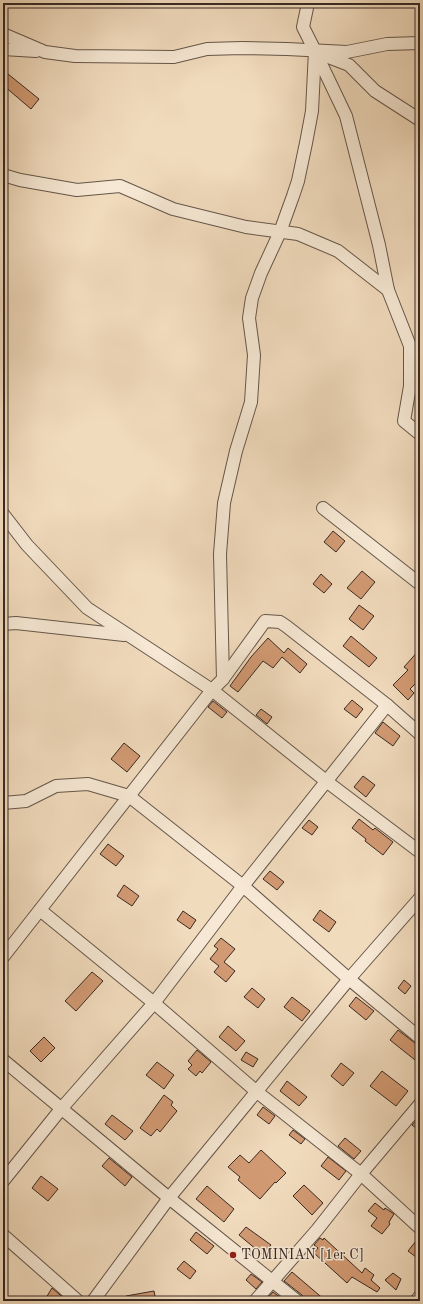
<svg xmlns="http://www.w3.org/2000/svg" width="423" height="1304" viewBox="0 0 423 1304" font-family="'Old Standard TT',serif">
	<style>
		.building { fill: #d29a73; stroke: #382a24 }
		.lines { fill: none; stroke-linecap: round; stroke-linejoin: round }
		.minor-casing { stroke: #66564a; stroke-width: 14 }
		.minor { stroke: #f6e8d4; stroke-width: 12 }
		.poi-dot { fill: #8f2418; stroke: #f6e8d4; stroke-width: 1.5 }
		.labels { text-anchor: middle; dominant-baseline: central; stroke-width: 3; stroke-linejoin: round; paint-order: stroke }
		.poi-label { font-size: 14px; fill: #382a24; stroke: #f6e8d4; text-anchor: start }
	</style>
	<rect width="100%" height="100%" fill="#f1dbbd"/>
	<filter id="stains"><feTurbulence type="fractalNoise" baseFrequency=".005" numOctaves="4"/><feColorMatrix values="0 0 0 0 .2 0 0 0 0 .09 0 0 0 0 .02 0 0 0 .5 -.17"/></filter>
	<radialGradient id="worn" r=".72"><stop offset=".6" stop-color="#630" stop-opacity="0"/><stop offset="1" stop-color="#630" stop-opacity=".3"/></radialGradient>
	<!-- building -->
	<g class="building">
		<polygon points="8,74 39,99 31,109 3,85 3,80"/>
		<polygon points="333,531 345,541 336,552 324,542"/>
		<polygon points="362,571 375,582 361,599 347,588"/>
		<polygon points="321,574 332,584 324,593 313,584"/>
		<polygon points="359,605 374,616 363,630 349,619"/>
		<polygon points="351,636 377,658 369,667 343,646"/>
		<polygon points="268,638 284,653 288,648 307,664 300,673 282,657 273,668 263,661 238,692 230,686 251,657"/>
		<polygon points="420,649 420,679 410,689 414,693 408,700 393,685 408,670 404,667"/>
		<polygon points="352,700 363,709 356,718 344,709"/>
		<polygon points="213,701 227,712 222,718 208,707"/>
		<polygon points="261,709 272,717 267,724 256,715"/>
		<polygon points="383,722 400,736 393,746 375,733"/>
		<polygon points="124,743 140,756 127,772 111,759"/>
		<polygon points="363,776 375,785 366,797 354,787"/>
		<polygon points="359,819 373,830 375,828 393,842 383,855 365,841 366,839 352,828"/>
		<polygon points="309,820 318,827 312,835 302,828"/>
		<polygon points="108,844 124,856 116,866 100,854"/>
		<polygon points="270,871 284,882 277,890 263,879"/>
		<polygon points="124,885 139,896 132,906 117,896"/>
		<polygon points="320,910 336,922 329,932 313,920"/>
		<polygon points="183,911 196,920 190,929 177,920"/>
		<polygon points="221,938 235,949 224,962 235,971 226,982 214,972 219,966 210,959 218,949 214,946"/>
		<polygon points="92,972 103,981 76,1011 65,1001"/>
		<polygon points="404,980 411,986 405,994 398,988"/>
		<polygon points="252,988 265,999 258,1008 244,997"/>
		<polygon points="292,997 310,1011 302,1021 284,1007"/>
		<polygon points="356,997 374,1011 366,1020 349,1006"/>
		<polygon points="228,1026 245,1041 236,1051 219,1037"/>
		<polygon points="398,1030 420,1047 420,1064 390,1040"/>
		<polygon points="44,1037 55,1048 41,1062 30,1051"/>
		<polygon points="197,1050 211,1062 202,1073 200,1071 196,1076 188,1069 192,1065 188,1061"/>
		<polygon points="246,1052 258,1059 253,1067 241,1060"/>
		<polygon points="157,1062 174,1075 164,1089 146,1075"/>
		<polygon points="341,1063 354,1073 343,1086 331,1076"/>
		<polygon points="382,1071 408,1091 396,1106 370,1086"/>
		<polygon points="287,1081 307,1097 299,1106 280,1091"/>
		<polygon points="164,1095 173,1102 171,1105 177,1111 160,1132 157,1129 151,1136 140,1128"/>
		<polygon points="263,1107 275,1116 269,1124 257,1115"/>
		<polygon points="112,1115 133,1131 125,1140 105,1124"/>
		<polygon points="420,1116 420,1131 412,1125"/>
		<polygon points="293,1130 305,1139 301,1144 289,1135"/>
		<polygon points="345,1138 361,1151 354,1159 338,1146"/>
		<polygon points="261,1150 286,1173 276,1183 275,1182 260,1199 238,1180 240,1177 228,1167 240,1155 249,1163"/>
		<polygon points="328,1157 346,1171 339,1180 321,1166"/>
		<polygon points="109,1158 132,1177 125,1186 102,1166"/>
		<polygon points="41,1176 58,1189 48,1201 32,1188"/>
		<polygon points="304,1185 323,1203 312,1215 293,1196"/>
		<polygon points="207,1186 234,1209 224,1222 196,1199"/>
		<polygon points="375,1203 384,1210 385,1208 394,1214 389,1222 390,1224 382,1234 371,1226 377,1218 368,1211"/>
		<polygon points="246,1227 271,1245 263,1255 239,1235"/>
		<polygon points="196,1232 214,1246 207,1254 190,1240"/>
		<polygon points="420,1236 420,1260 408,1251"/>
		<polygon points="320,1238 323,1240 324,1238 362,1273 365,1268 374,1275 371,1280 380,1288 377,1292 352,1277 347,1283 314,1253 318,1248 314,1245"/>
		<polygon points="184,1261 196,1271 190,1279 177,1269"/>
		<polygon points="292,1272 326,1301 304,1301 302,1295 284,1281"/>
		<polygon points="393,1273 401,1279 396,1290 385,1280"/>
		<polygon points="251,1274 262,1282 256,1289 246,1280"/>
		<polygon points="52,1288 67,1301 44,1301"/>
		<polygon points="154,1291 156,1301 126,1301 126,1296"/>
		<polygon points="273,1292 285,1301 265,1301"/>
	</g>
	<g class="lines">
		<!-- minor casing -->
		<g class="minor-casing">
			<g id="minor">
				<polyline points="3,34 45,52 75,56 174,57 207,49 242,48 287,49 347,52 387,44 420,43"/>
				<polyline points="3,49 36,51"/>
				<polyline points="315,51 346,116 379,245 388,290 410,346 410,386 404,421 420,434"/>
				<polyline points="323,55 349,65 375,91 420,120"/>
				<polyline points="3,175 20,180 77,190 120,186 173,209 246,227 298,234 338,251 388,290"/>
				<polyline points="323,508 420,584"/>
				<polyline points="3,514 27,545 87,608 212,690 326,781 420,852"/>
				<polyline points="3,624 16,623 124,635"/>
				<polyline points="223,679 220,554 224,503 236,451 251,402 254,355 249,318 252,298 261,273 280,232 293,196 298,181 306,143 312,111 315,51 303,27 308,3"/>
				<polyline points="3,803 26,801 56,786 88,784 129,796 243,886 349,979 420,1038"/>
				<polyline points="40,910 154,1003 257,1092 361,1174 420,1228"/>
				<polyline points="3,957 212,690 223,679 265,621 280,622 286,626 387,705 420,734"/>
				<polyline points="3,1060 169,1198 297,1301"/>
				<polyline points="3,1181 61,1109 154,1003 243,886 387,705"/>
				<polyline points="3,1235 78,1301"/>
				<polyline points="93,1301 169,1198 349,979 420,898"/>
				<polyline points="255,1301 317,1230 361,1174 420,1104"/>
				<polyline points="416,1301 420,1296"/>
			</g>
		</g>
		<!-- minor -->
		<use href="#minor" class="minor"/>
	</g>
	<!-- markers -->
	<circle class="poi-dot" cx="233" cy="1255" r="4"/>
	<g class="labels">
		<!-- poi labels -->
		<g class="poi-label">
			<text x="241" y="1255">TOMINIAN [1er C]</text>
		</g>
	</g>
	<!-- margin -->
	<rect width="423" height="1304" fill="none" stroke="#f1dbbd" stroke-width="16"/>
	<rect x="4" y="4" width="415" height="1296" fill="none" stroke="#382a24" stroke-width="2"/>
	<rect x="8" y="8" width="407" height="1288" fill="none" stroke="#382a24"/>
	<rect width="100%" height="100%" filter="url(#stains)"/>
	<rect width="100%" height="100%" fill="url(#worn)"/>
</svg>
